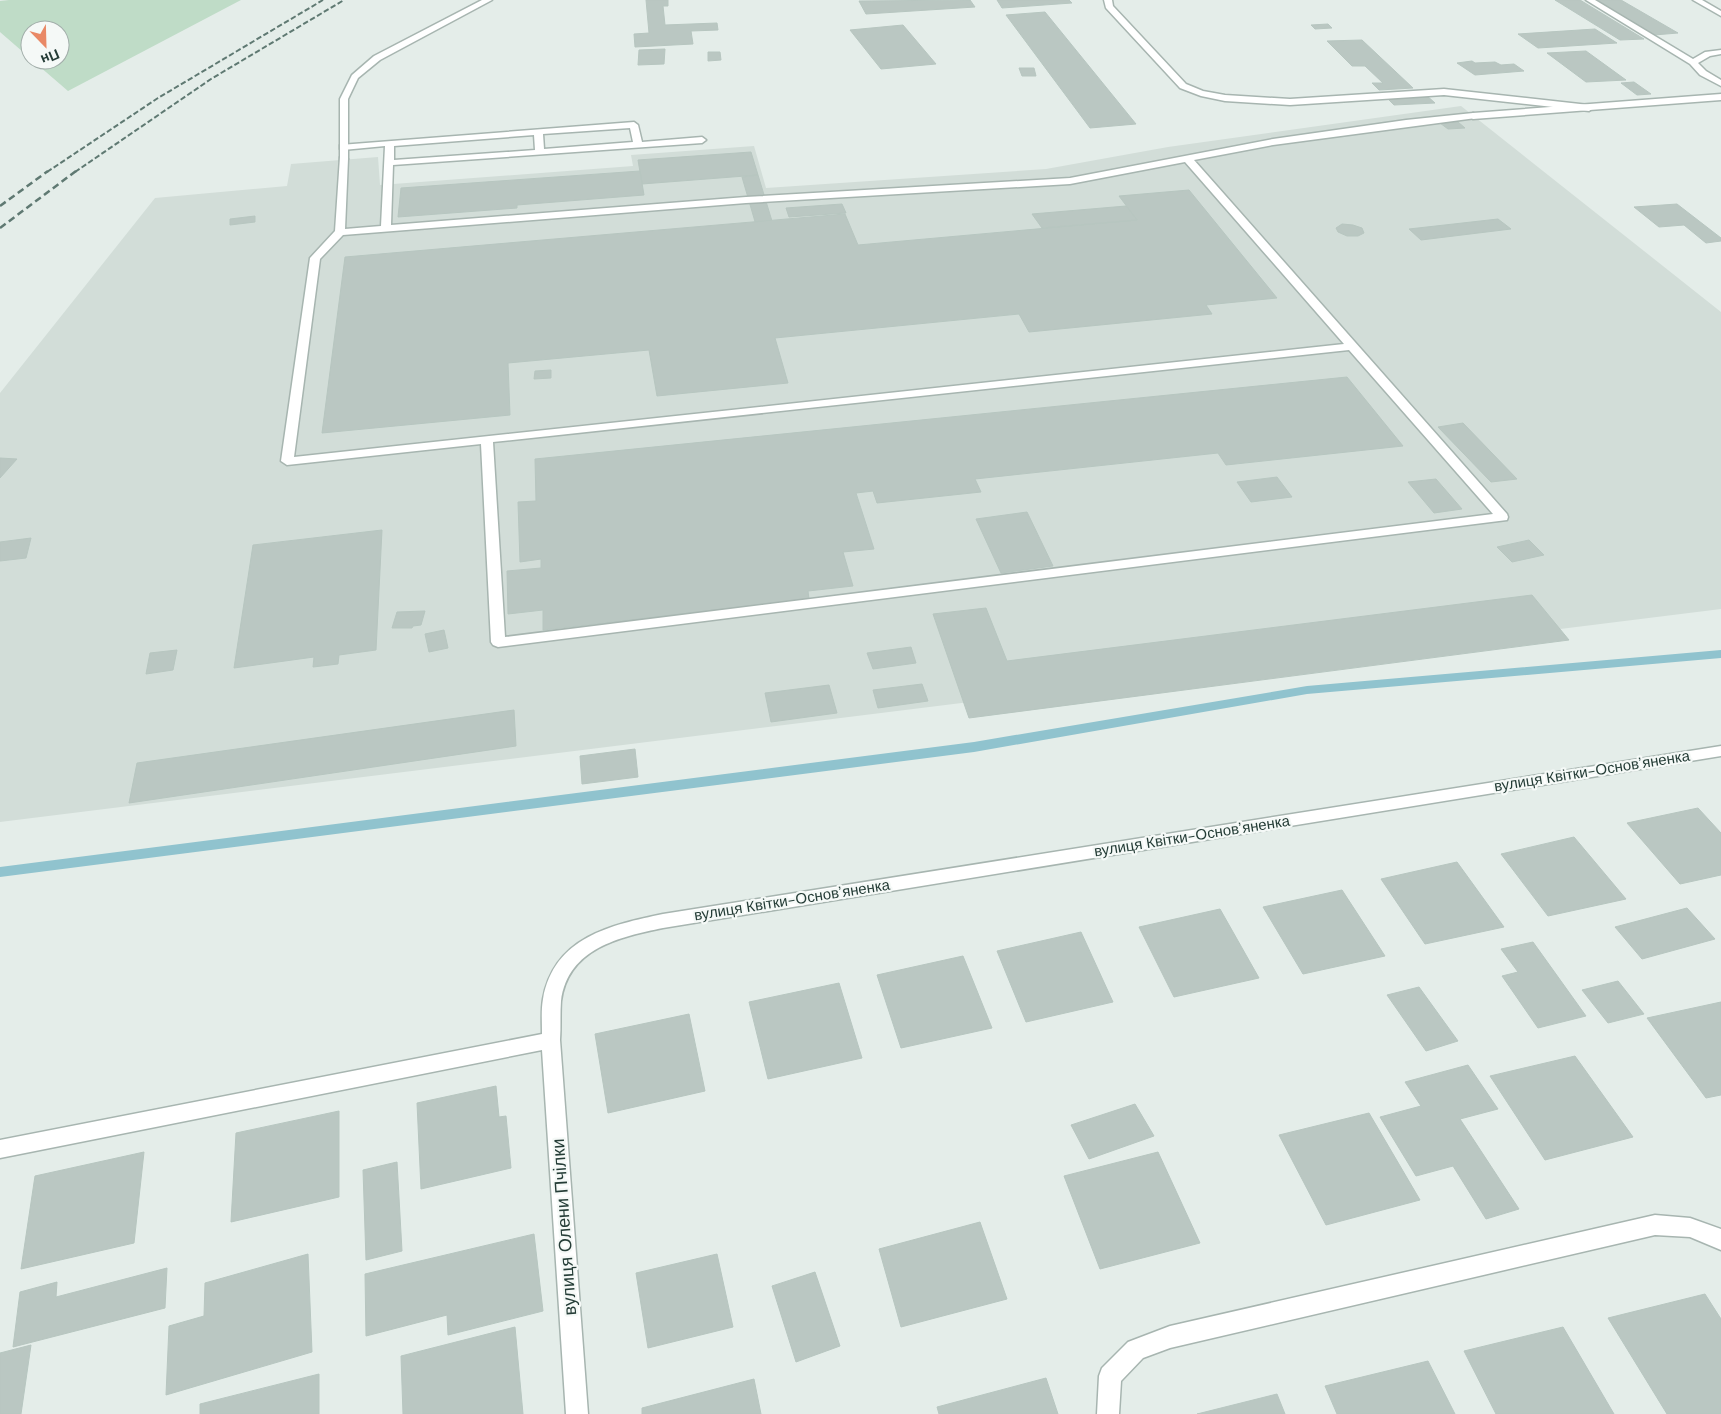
<svg xmlns="http://www.w3.org/2000/svg" width="1721" height="1414" viewBox="0 0 1721 1414" font-family="'DM Sans',sans-serif">
	<style>
		.built { fill: #d2ddd8 }
		.green { fill: #bfdcc7 }
		.lines { fill: none; stroke-linecap: round; stroke-linejoin: round }
		.stream { fill: #90c3ce; fill-rule: evenodd }
		.building { fill: #bac7c2; stroke: #b7c6c0 }
		.service-casing { stroke: #a7b5b0; stroke-width: 3 }
		.minor-casing { stroke: #a7b5b0; stroke-width: 3 }
		.service { fill: #fff; fill-rule: evenodd }
		.minor { fill: #fff; fill-rule: evenodd }
		.rail-far1 { stroke: #5f7972; stroke-width: 2; stroke-dasharray: 5.5 2.5; stroke-linecap: butt }
		.rail { stroke: #5f7972; stroke-width: 2.5; stroke-dasharray: 7 4; stroke-linecap: butt }
		.labels { text-anchor: middle; dominant-baseline: central; stroke-width: 4.5; stroke-linejoin: round; paint-order: stroke }
		.street-label { font-size: 15px; fill: #253d37; stroke: #f5f9f7 }
		.near-street-label { font-size: 18px; fill: #253d37; stroke: #f5f9f7 }
	</style>
	<rect width="100%" height="100%" fill="#e4ede9"/>
	<!-- built -->
	<polygon class="built" points="1461,106 1721,312 1721,609 0,822 0,393 155,198 287,186 291,164 378,157 380,185 633,166 631,155 754,146 766,188 1046,169 1168,147"/>
	<!-- green -->
	<polygon class="green" points="9,0 241,0 68,91 32,60 60,60 60,30 30,30 30,58 0,32 0,1"/>
	<g class="lines">
		<!-- stream -->
		<polygon class="stream" points="1721,650 1721,658 1307,694 974,752 0,877 0,867 974,742 1307,686"/>
	</g>
	<!-- building -->
	<g class="building">
		<polygon points="646,0 668,0 668,6 663,6 665,25 717,23 718,30 691,31 693,44 635,47 634,34 649,33"/>
		<polygon points="970,0 975,7 866,14 859,1"/>
		<polygon points="997,0 1069,0 1072,3 1002,8"/>
		<polygon points="1555,0 1580,0 1644,39 1620,40"/>
		<polygon points="1595,0 1621,0 1678,33 1654,35"/>
		<polygon points="1045,12 1136,124 1090,128 1006,15"/>
		<polygon points="1328,24 1332,28 1315,29 1311,25"/>
		<polygon points="903,25 936,64 881,69 850,30"/>
		<polygon points="1595,29 1617,43 1538,48 1518,34"/>
		<polygon points="1362,40 1413,88 1379,90 1372,83 1383,83 1365,66 1352,66 1327,41"/>
		<polygon points="665,49 664,64 638,65 639,50"/>
		<polygon points="1586,51 1626,80 1586,82 1547,53"/>
		<polygon points="708,52 720,52 721,60 708,61"/>
		<polygon points="1472,61 1475,63 1495,62 1501,65 1514,64 1524,71 1475,75 1457,63"/>
		<polygon points="1019,68 1034,68 1036,76 1022,76"/>
		<polygon points="1634,82 1651,94 1637,95 1621,83"/>
		<polygon points="1426,95 1435,103 1394,105 1386,97"/>
		<polygon points="1458,122 1465,128 1448,129 1440,123"/>
		<polygon points="751,152 758,175 642,184 638,160"/>
		<polygon points="640,171 644,195 517,205 517,208 398,217 401,188"/>
		<polygon points="758,175 775,231 758,232 742,177"/>
		<polygon points="1189,190 1277,298 1206,305 1212,314 1029,332 1019,314 775,338 788,383 657,396 649,350 508,363 510,415 322,433 345,257 845,214 858,245 1137,220 1119,196"/>
		<polygon points="842,204 846,213 789,217 786,208"/>
		<polygon points="1677,204 1721,238 1721,241 1706,243 1684,225 1659,227 1634,207"/>
		<polygon points="1126,206 1137,220 1042,228 1032,214"/>
		<polygon points="255,216 255,222 230,225 230,219"/>
		<polygon points="1498,219 1511,229 1421,240 1409,229"/>
		<polygon points="1342,224 1353,225 1362,228 1364,233 1358,236 1347,236 1338,232 1336,228"/>
		<polygon points="551,370 551,378 534,379 535,371"/>
		<polygon points="1347,377 1403,446 1226,465 1218,453 975,479 981,492 877,503 873,491 856,493 874,549 843,552 853,586 808,591 809,599 543,630 543,610 508,614 507,571 541,568 541,559 520,562 518,502 536,501 535,459"/>
		<polygon points="1463,423 1517,479 1491,482 1438,427"/>
		<polygon points="0,458 17,459 0,478"/>
		<polygon points="1277,477 1292,497 1251,502 1237,482"/>
		<polygon points="1436,479 1462,509 1434,513 1408,482"/>
		<polygon points="1027,512 1053,566 1001,573 976,519"/>
		<polygon points="382,530 376,650 339,655 338,664 313,667 314,657 234,668 253,545"/>
		<polygon points="31,538 26,558 0,561 0,542"/>
		<polygon points="1529,540 1544,555 1512,562 1497,547"/>
		<polygon points="1532,595 1569,640 969,718 933,614 986,608 1007,661"/>
		<polygon points="425,611 421,625 413,626 412,628 392,628 397,612"/>
		<polygon points="444,630 448,648 429,652 425,634"/>
		<polygon points="911,647 916,663 873,669 867,653"/>
		<polygon points="177,650 173,670 146,674 150,653"/>
		<polygon points="922,684 928,701 878,708 873,690"/>
		<polygon points="829,685 837,713 771,722 765,693"/>
		<polygon points="514,710 516,746 129,803 137,763"/>
		<polygon points="635,749 638,777 582,784 580,756"/>
		<polygon points="1698,808 1721,833 1721,875 1680,884 1627,823"/>
		<polygon points="1574,837 1626,899 1548,916 1501,854"/>
		<polygon points="1457,862 1504,927 1425,944 1381,879"/>
		<polygon points="1342,890 1385,956 1303,974 1263,907"/>
		<polygon points="1687,908 1715,939 1642,959 1615,927"/>
		<polygon points="1220,909 1259,978 1174,997 1139,927"/>
		<polygon points="1081,932 1113,1002 1026,1022 997,951"/>
		<polygon points="1533,942 1586,1016 1538,1028 1502,976 1518,972 1501,949"/>
		<polygon points="963,956 992,1028 901,1048 877,975"/>
		<polygon points="1618,981 1644,1014 1608,1023 1582,990"/>
		<polygon points="839,983 862,1058 768,1079 749,1002"/>
		<polygon points="1419,987 1458,1041 1426,1051 1387,995"/>
		<polygon points="1721,1002 1721,1095 1706,1098 1647,1018"/>
		<polygon points="689,1014 705,1091 608,1113 595,1034"/>
		<polygon points="1575,1056 1633,1137 1545,1160 1490,1076"/>
		<polygon points="1468,1065 1498,1109 1460,1119 1519,1209 1486,1219 1453,1166 1416,1176 1380,1117 1421,1106 1405,1082"/>
		<polygon points="496,1086 499,1117 506,1116 511,1168 421,1189 417,1103"/>
		<polygon points="1135,1104 1154,1136 1089,1159 1071,1125"/>
		<polygon points="339,1111 339,1197 231,1222 236,1133"/>
		<polygon points="1369,1113 1420,1200 1326,1225 1279,1135"/>
		<polygon points="144,1152 134,1243 21,1269 35,1176"/>
		<polygon points="1158,1152 1200,1243 1100,1269 1064,1176"/>
		<polygon points="397,1162 402,1251 366,1260 363,1170"/>
		<polygon points="980,1222 1007,1299 901,1327 879,1249"/>
		<polygon points="534,1234 543,1311 448,1335 447,1315 366,1336 365,1274"/>
		<polygon points="308,1254 312,1352 166,1395 169,1326 204,1316 205,1283"/>
		<polygon points="717,1254 733,1327 648,1348 636,1273"/>
		<polygon points="167,1268 165,1308 13,1347 20,1292 57,1282 56,1297"/>
		<polygon points="815,1272 840,1346 796,1362 772,1286"/>
		<polygon points="1705,1294 1721,1319 1721,1414 1667,1414 1608,1318"/>
		<polygon points="515,1327 523,1414 403,1414 401,1356"/>
		<polygon points="1563,1327 1614,1414 1496,1414 1464,1351"/>
		<polygon points="31,1345 21,1414 0,1414 0,1353"/>
		<polygon points="1428,1361 1455,1414 1337,1414 1325,1386"/>
		<polygon points="319,1374 319,1414 200,1414 200,1404"/>
		<polygon points="1046,1378 1058,1414 939,1414 937,1407"/>
		<polygon points="754,1379 761,1414 642,1414 642,1408"/>
		<polygon points="1277,1394 1285,1414 1197,1414"/>
	</g>
	<g class="lines">
		<!-- service casing -->
		<g class="service-casing">
			<g id="service">
				<polygon points="1104,0 1112,0 1113,6 1186,84 1203,91 1225,95 1290,99 1444,89 1589,105 1593,108 1589,111 1444,95 1290,105 1225,101 1201,96 1180,88 1106,8"/>
				<polygon points="1586,0 1595,0 1693,59 1705,52 1721,50 1721,54 1710,56 1698,63 1706,71 1721,80 1721,86 1700,75 1690,64"/>
				<polygon points="1693,0 1702,0 1721,11 1721,16"/>
				<path d="M 1473,113 L 1476,114 L 1476,118 L 1273,145 L 1194,160 L 1507,514 L 1508,517 L 1507,520 L 498,647 L 493,645 L 491,642 L 481,444 L 287,465 L 281,461 L 310,258 L 335,231 L 340,157 L 343,156 L 348,159 L 345,229 L 381,226 L 385,146 L 343,150 L 340,149 L 340,145 L 634,122 L 638,125 L 642,142 L 702,137 L 706,140 L 702,143 L 393,165 L 391,225 L 746,197 L 1070,178 L 1273,139 L 1406,120 ZM 630,128 L 633,142 L 544,149 L 543,134 ZM 534,135 L 535,150 L 394,160 L 394,146 ZM 1185,162 L 1344,344 L 294,457 L 320,259 L 343,235 L 746,203 L 1070,184 ZM 1349,350 L 1493,514 L 505,637 L 493,442 Z"/>
			</g>
		</g>
		<!-- minor casing -->
		<g class="minor-casing">
			<g id="minor">
				<polygon points="482,0 492,0 380,60 358,78 348,99 348,159 343,162 340,161 340,99 352,75 374,56"/>
				<polygon points="1721,94 1721,100 1473,119 1469,116 1473,113"/>
				<path d="M 1721,746 L 1721,756 L 663,928 C 620,937 568,948 561,1001 C 560,1014 561,1027 560,1040 L 588,1414 L 566,1414 L 542,1050 L 0,1158 L 0,1140 L 542,1034 C 542,1022 541,1010 543,999 C 554,937 611,925 663,914 Z"/>
				<polygon points="1655,1215 1690,1218 1721,1229 1721,1250 1690,1237 1655,1235 1170,1348 1143,1358 1121,1381 1119,1414 1097,1414 1099,1376 1102,1368 1128,1342 1170,1326"/>
			</g>
		</g>
		<!-- service -->
		<use href="#service" class="service"/>
		<!-- minor -->
		<use href="#minor" class="minor"/>
		<!-- rail-far1 -->
		<g class="rail-far1">
			<polyline points="47,172 158,98 323,0"/>
			<polyline points="75,172 211,79 344,0"/>
		</g>
		<!-- rail -->
		<g class="rail">
			<polyline points="0,206 48,171"/>
			<polyline points="0,228 76,171"/>
		</g>
	</g>
	<g class="labels">
		<!-- street labels -->
		<g class="street-label">
			<text transform="translate(1592 771) rotate(-9)">вулиця Квітки-Основʼяненка</text>
			<text transform="translate(1192 836) rotate(-9)">вулиця Квітки-Основʼяненка</text>
			<text transform="translate(792 900) rotate(-9)">вулиця Квітки-Основʼяненка</text>
		</g>
		<!-- near-street labels -->
		<g class="near-street-label">
			<text transform="translate(564 1227) rotate(-94)">вулиця Олени Пчілки</text>
		</g>
	</g>
	<!-- north arrow -->
	<g transform="translate(45 45) rotate(157)"><circle r="24" fill="#f5f9f7" stroke="#a2aeaa"/>
	<path d="M0-4L9 19L0 12L-9 19Z" fill="#e98966"/>
	<text y="-8" font-size="14" font-weight="bold" text-anchor="middle" fill="#253d37">Пн</text>
	</g>
</svg>
